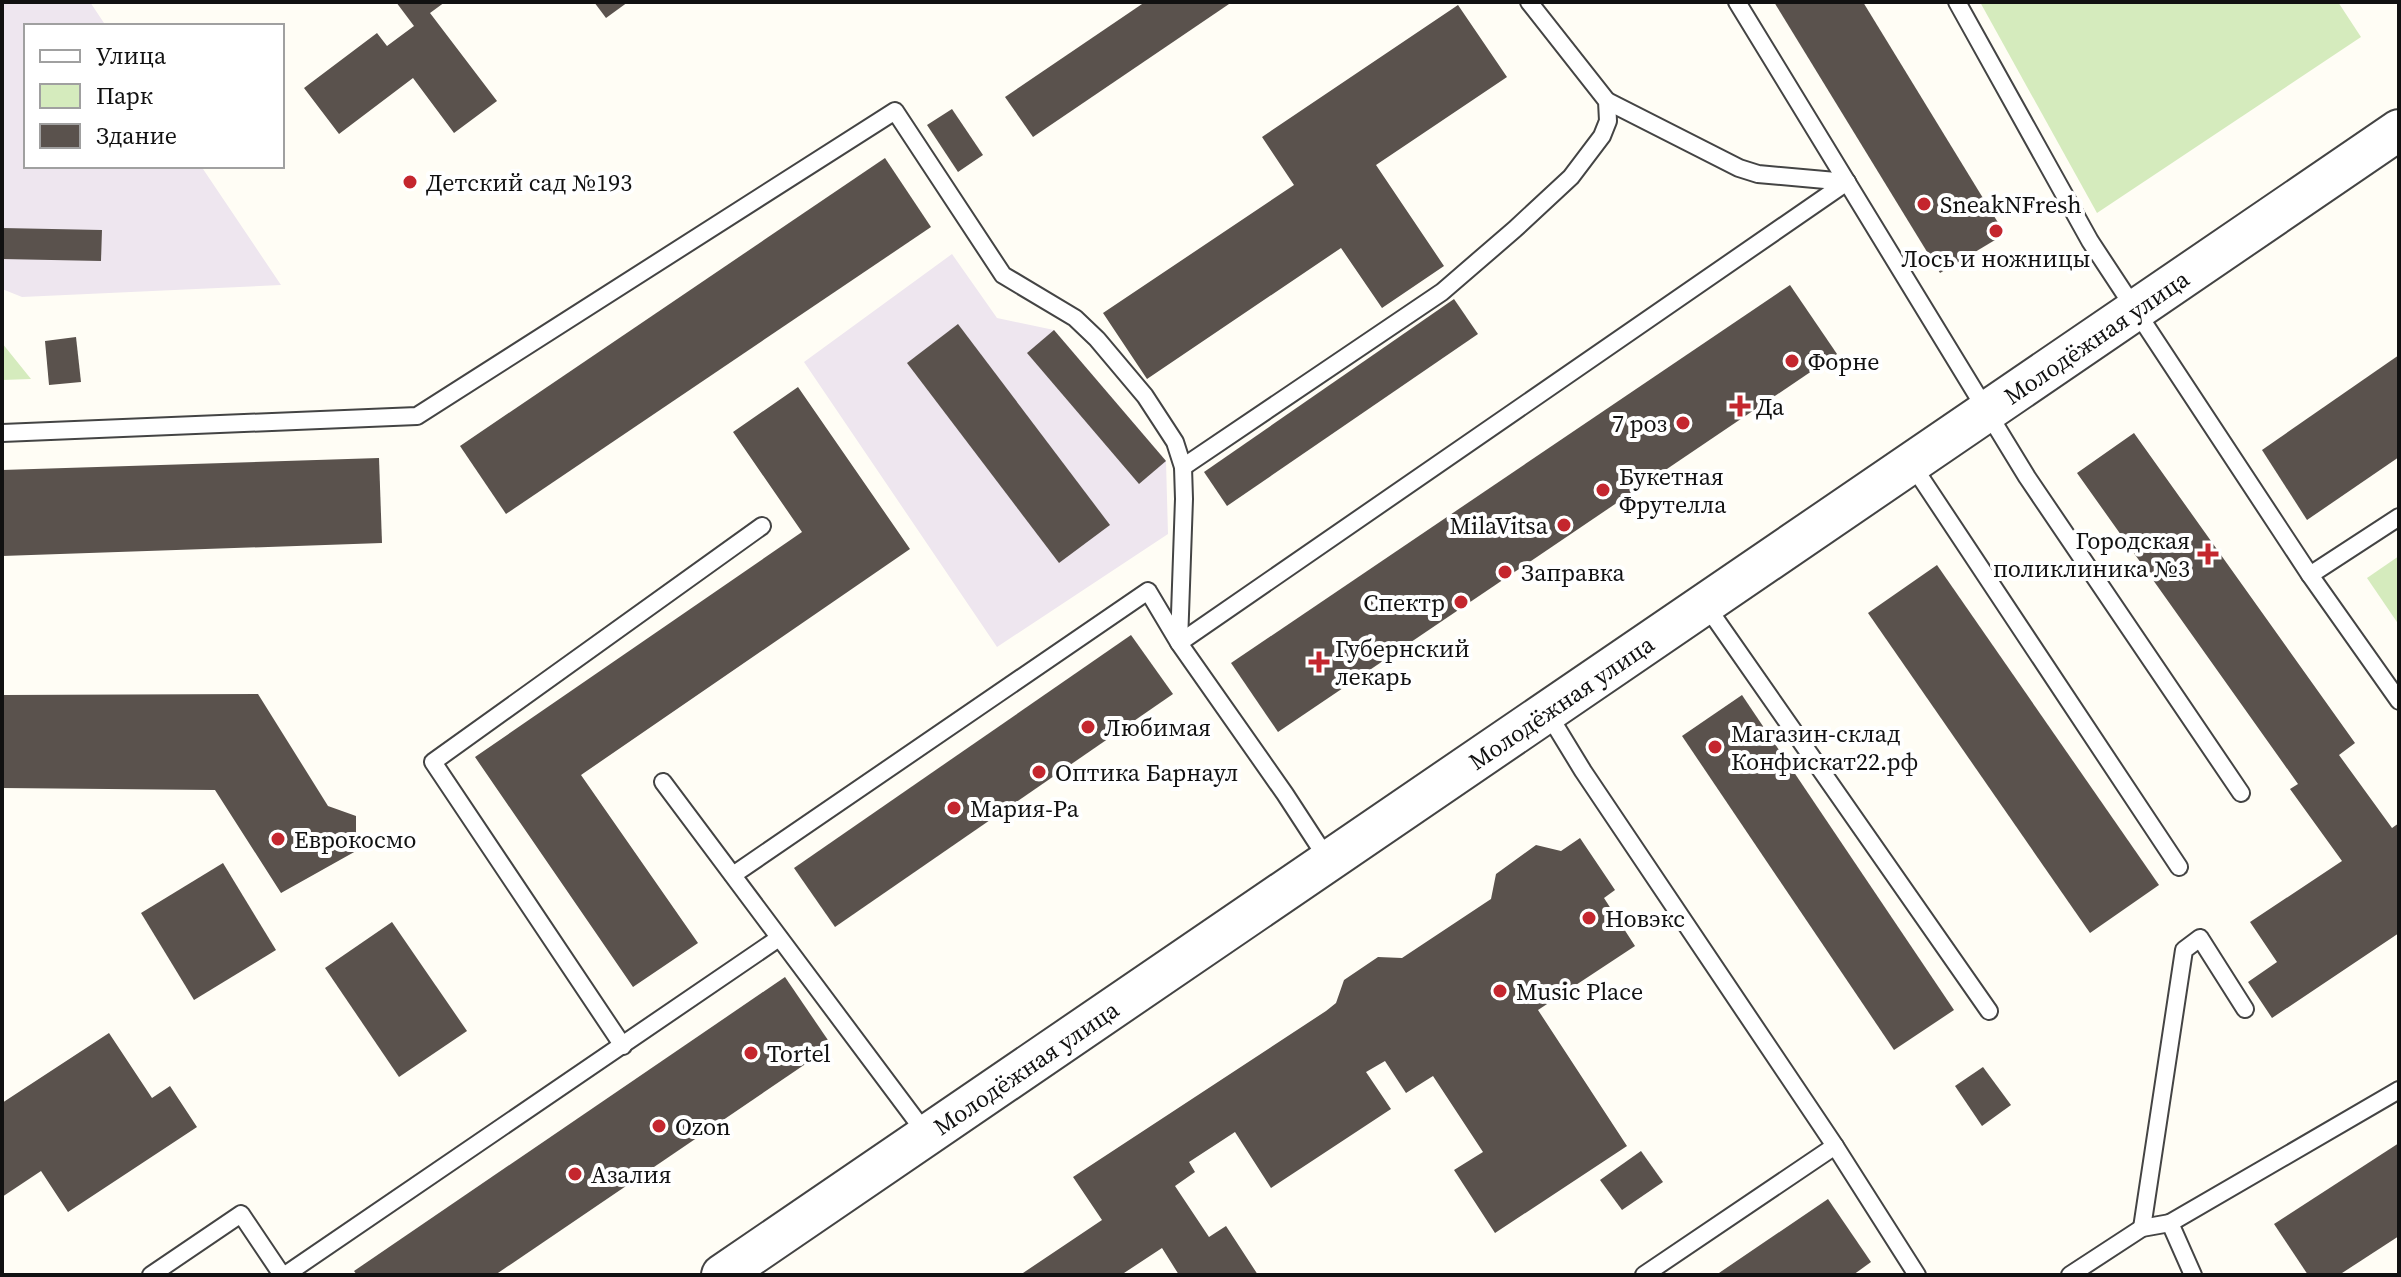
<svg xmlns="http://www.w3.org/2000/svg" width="2401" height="1277" viewBox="0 0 2401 1277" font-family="'Source Serif 4',serif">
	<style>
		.industrial { fill: #eee6ef }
		.green { fill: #d5ebbd }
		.building { fill: #5a524d }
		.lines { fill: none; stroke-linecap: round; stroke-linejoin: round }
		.service-casing { stroke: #444; stroke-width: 20 }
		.tertiary-casing { stroke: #444; stroke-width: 44 }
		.service { stroke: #fff; stroke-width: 16 }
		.tertiary { stroke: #fff; stroke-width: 40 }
		.poi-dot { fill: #c4262e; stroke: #fff; stroke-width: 3 }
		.labels { text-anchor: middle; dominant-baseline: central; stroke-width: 8; stroke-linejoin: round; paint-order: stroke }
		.poi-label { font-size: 24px; fill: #111; stroke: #fff; text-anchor: start }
		.street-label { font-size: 24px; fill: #111; stroke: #fff }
	</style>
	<rect width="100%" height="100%" fill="#fffdf5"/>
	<!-- industrial -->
	<g class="industrial">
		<polygon points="2,2 90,2 106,26 26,26 26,166 201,166 281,285 22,297 2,289"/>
		<polygon points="952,254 997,318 1054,330 1166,461 1168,534 997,647 804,362"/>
	</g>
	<!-- green -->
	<g class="green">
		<polygon points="1980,2 2338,2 2361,37 2097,213"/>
		<polygon points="2,342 2,343 31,379 2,380"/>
		<polygon points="2399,556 2399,625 2367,578"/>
	</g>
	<!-- building -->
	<g class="building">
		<polygon points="396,2 445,2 430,13 497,101 454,133 413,78 339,134 304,88 377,33 387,46 414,26"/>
		<polygon points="594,2 628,2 606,18"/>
		<polygon points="1145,2 1232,2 1033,137 1005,97"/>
		<polygon points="1774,2 1863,2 2005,234 1940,273"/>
		<polygon points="1458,5 1507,77 1376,165 1444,266 1382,308 1341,248 1147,379 1103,313 1294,185 1262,137"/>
		<polygon points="952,109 983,155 958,172 927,125"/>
		<polygon points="885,158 931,227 506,514 460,446"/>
		<polygon points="2,228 102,230 101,261 2,259"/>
		<polygon points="1790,285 1837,354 1278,732 1231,663"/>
		<polygon points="1454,299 1478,334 1227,506 1204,472"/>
		<polygon points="958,324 1110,525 1059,563 907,363"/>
		<polygon points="1054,330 1166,461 1139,484 1027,353"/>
		<polygon points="76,337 81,382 49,385 45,341"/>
		<polygon points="2399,355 2399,457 2307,520 2262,450"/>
		<polygon points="798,387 910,549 581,775 698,943 633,987 475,757 802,532 733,432"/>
		<polygon points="2134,433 2355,743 2339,755 2392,828 2399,823 2399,933 2272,1018 2248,982 2277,962 2250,922 2342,861 2290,789 2298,784 2077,473"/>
		<polygon points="379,458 382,543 2,556 2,470"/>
		<polygon points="1937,565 2159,885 2090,933 1868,613"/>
		<polygon points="1131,635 1173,694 835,927 794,868"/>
		<polygon points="258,694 328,806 356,816 356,851 281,893 215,790 2,788 2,695"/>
		<polygon points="1742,695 1954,1010 1894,1050 1682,736"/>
		<polygon points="1580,838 1615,890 1604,898 1635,946 1538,1010 1627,1146 1495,1233 1454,1170 1483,1152 1433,1076 1406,1093 1385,1061 1366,1072 1391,1109 1271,1188 1235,1132 1189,1162 1195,1172 1175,1186 1209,1237 1226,1226 1258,1275 1179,1275 1162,1248 1121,1275 1020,1275 1102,1220 1073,1177 1326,1011 1336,1003 1344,980 1378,957 1402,958 1491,899 1496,874 1536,845 1561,851"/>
		<polygon points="223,863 276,950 194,1000 141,913"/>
		<polygon points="392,922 467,1031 399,1077 325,968"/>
		<polygon points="785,977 832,1046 495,1275 357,1275 354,1271"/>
		<polygon points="109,1033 152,1098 170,1086 197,1127 68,1212 41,1171 2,1197 2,1103"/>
		<polygon points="1983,1067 2011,1105 1982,1126 1955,1086"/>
		<polygon points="2399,1143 2399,1236 2339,1275 2308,1275 2274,1224"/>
		<polygon points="1641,1151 1663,1182 1622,1210 1600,1180"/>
		<polygon points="1828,1199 1871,1262 1853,1275 1716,1275"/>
	</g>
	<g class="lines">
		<!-- service casing -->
		<g class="service-casing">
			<g id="service">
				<polyline points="1737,2 2027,477 2241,793"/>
				<polyline points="1957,2 2090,241 2310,575 2399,701"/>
				<polyline points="1607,101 1739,168 1758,174 1847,182"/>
				<polyline points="2,433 417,416 895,111 1003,275 1075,318 1097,339 1145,396 1175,442 1183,467 1184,499 1179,643 1285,794 1328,860"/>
				<polyline points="1911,463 2179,867"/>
				<polyline points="1183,467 1442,292 1515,229 1571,177 1602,136 1608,121 1607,101 1529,2"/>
				<polyline points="2310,575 2399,517"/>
				<polyline points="1705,604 1989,1011"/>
				<polyline points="1547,712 1583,771 1835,1146 1917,1275"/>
				<polyline points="663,782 927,1135"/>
				<polyline points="733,875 1148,591 1179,643 1847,182"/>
				<polyline points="623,1046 433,762 762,526"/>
				<polyline points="2142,1228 2184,950 2200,938 2245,1009"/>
				<polyline points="151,1275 241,1214 282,1275"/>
				<polyline points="285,1275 779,938"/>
				<polyline points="1644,1275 1835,1146"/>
				<polyline points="2070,1275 2142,1228 2170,1223"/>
				<polyline points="2193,1275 2170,1223 2399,1090"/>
			</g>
		</g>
		<!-- tertiary casing -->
		<g class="tertiary-casing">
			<g id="tertiary">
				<path id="s1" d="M 722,1275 L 2399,130"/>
			</g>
		</g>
		<!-- service -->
		<use href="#service" class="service"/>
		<!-- tertiary -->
		<use href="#tertiary" class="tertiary"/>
	</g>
	<!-- markers -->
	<g class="poi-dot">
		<circle cx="410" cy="182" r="8"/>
		<circle cx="1924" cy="204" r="8"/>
		<circle cx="1996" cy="231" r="8"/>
		<circle cx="1792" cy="361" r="8"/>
		<path d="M1736 394h8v8h8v8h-8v8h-8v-8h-8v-8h8z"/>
		<circle cx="1683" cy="423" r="8"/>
		<circle cx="1603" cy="490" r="8"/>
		<circle cx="1564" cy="525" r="8"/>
		<path d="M2204 542h8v8h8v8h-8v8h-8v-8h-8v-8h8z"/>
		<circle cx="1505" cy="572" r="8"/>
		<circle cx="1461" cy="602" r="8"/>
		<path d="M1315 650h8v8h8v8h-8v8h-8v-8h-8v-8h8z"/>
		<circle cx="1088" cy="727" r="8"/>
		<circle cx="1715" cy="747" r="8"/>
		<circle cx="1039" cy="772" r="8"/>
		<circle cx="954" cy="808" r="8"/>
		<circle cx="278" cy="839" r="8"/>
		<circle cx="1589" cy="918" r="8"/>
		<circle cx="1500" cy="991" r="8"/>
		<circle cx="751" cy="1053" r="8"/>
		<circle cx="659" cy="1126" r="8"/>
		<circle cx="575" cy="1174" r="8"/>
	</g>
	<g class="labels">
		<!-- poi labels -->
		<g class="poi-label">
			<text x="426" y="182">Детский сад №193</text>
			<text x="1940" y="204">SneakNFresh</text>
			<text x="1996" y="258" text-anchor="middle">Лось и ножницы</text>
			<text x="1808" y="361">Форне</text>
			<text x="1756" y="406">Да</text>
			<text x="1667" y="423" text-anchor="end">7 роз</text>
			<text x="1619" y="476">Букетная<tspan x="1619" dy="28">Фрутелла</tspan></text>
			<text x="1548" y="525" text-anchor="end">MilaVitsa</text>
			<text x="2190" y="540" text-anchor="end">Городская<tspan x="2190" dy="28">поликлиника №3</tspan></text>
			<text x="1521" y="572">Заправка</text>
			<text x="1445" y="602" text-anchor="end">Спектр</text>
			<text x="1335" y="648">Губернский<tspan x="1335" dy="28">лекарь</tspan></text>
			<text x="1104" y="727">Любимая</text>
			<text x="1731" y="733">Магазин-склад<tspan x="1731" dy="28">Конфискат22.рф</tspan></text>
			<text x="1055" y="772">Оптика Барнаул</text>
			<text x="970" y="808">Мария-Ра</text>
			<text x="294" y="839">Еврокосмо</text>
			<text x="1605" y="918">Новэкс</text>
			<text x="1516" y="991">Music Place</text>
			<text x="767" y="1053">Tortel</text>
			<text x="675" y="1126">Ozon</text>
			<text x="591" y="1174">Азалия</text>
		</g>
		<!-- street labels -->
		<g class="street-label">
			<text stroke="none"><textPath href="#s1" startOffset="1664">Молодёжная улица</textPath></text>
			<text stroke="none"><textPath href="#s1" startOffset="1016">Молодёжная улица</textPath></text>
			<text stroke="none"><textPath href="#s1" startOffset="368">Молодёжная улица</textPath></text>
		</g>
	</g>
	<!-- border -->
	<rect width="2401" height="1277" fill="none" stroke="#111111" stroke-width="8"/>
	<!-- legend -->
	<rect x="24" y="24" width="260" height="144" fill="#ffffff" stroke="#a0a0a0" stroke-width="2"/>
	<rect x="40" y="50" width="40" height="12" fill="#ffffff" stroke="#a0a0a0" stroke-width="2"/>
	<text x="96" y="64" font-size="24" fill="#111111">Улица</text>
	<rect x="40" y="84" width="40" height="24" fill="#d5ebbd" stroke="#a0a0a0" stroke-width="2"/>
	<text x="96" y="104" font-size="24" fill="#111111">Парк</text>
	<rect x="40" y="124" width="40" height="24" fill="#5a524d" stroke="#a0a0a0" stroke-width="2"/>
	<text x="96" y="144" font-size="24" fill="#111111">Здание</text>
</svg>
